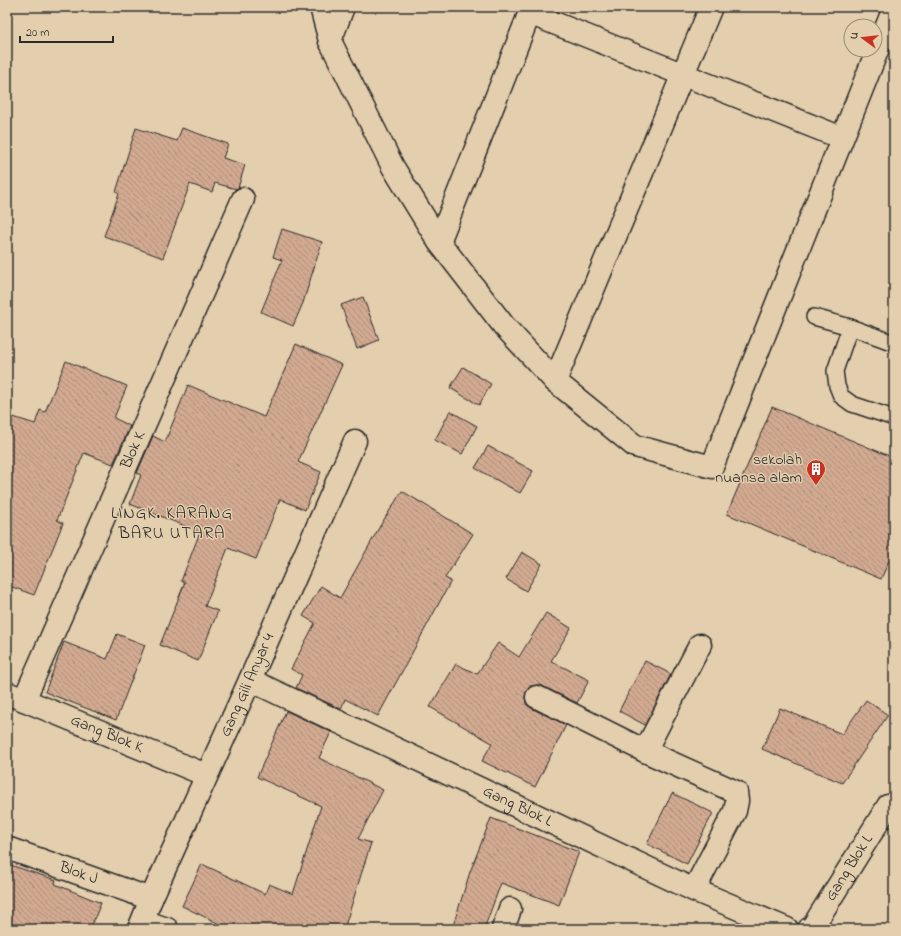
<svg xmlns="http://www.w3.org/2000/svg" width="901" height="936" viewBox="0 0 901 936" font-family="'Indie Flower',sans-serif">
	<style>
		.building { fill: url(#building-back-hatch); stroke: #2b2b2b }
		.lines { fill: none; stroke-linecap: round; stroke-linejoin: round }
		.service-casing { stroke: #2b2b2b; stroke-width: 18 }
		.minor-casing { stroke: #2b2b2b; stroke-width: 25 }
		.service { stroke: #e3cead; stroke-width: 15 }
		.minor { stroke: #e3cead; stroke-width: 22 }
		.labels { text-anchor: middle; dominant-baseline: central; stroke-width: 3; stroke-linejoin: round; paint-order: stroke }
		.street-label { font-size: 16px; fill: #2b2b2b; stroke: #e3cead }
		.poi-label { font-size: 16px; fill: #2b2b2b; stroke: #e3cead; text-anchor: end }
		.neighbourhood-label { font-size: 17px; letter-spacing: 1px; fill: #2b2b2b; stroke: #e3cead }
	</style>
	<defs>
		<pattern id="building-back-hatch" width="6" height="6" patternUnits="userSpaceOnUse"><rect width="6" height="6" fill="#d2aa91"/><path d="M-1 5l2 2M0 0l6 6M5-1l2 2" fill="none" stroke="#ab8b77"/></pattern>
	</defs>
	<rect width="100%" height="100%" fill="#e3cead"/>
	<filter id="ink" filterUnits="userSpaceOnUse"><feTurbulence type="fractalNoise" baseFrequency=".025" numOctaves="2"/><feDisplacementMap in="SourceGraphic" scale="8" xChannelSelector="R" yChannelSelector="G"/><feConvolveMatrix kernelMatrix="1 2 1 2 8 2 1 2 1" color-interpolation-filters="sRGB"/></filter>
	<g filter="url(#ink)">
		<!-- building -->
		<g class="building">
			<polygon points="136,128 177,141 182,128 228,144 223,158 245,165 238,188 236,189 215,183 212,192 190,184 163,258 104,236 119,194 116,192"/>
			<polygon points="282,229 322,242 303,303 293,326 261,312 282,260 273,257"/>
			<polygon points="363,297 379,340 357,349 341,305"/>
			<polygon points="296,344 342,365 298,462 321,472 305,510 280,499 256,559 228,548 205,606 218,611 198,661 160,645 185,582 181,581 200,532 130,504 141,475 137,473 153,436 165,442 188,385 264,417"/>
			<polygon points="66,361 127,386 114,418 130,426 113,464 84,453 57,520 63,523 34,595 7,585 7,415 35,424 40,410 45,412"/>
			<polygon points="463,367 491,384 479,405 450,388"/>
			<polygon points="772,407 894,458 894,549 881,579 727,514"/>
			<polygon points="450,411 477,426 462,454 435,440"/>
			<polygon points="488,446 533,471 520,493 475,468"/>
			<polygon points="402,491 473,534 445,578 451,581 378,716 345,699 341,709 296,688 302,675 291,669 315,623 303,616 321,586 340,598 380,526"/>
			<polygon points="522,552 542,564 526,591 506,579"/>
			<polygon points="546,613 571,628 551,661 589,680 577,703 542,686 537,685 530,686 526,692 525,697 526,704 531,708 566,725 535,787 482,761 492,743 430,707 456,664 477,674 498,643 519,657"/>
			<polygon points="117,634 145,645 116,720 45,692 64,642 107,659"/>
			<polygon points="645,661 671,674 645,725 619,711"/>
			<polygon points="866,700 888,715 842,783 762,749 780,708 842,734"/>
			<polygon points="286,711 331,732 319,758 383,790 358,839 371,843 344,929 230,929 182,906 202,864 265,894 269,884 293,894 321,806 257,777"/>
			<polygon points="672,793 713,813 687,864 647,844"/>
			<polygon points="491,818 579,852 559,905 501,883 484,929 452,929 470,872"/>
			<polygon points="7,864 56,880 55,884 101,903 90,929 17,929 7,926"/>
		</g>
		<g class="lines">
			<!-- service casing -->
			<g class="service-casing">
				<g id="service">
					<polyline points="814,317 850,327 894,343"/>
					<polyline points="850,327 835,371 837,386 841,396 852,404 894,418"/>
				</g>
			</g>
			<!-- minor casing -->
			<g class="minor-casing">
				<g id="minor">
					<polyline points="321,7 330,41 393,167 439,242 504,326 555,381 635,446 712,467 894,8"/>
					<polyline points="529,13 842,138"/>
					<polyline points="330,41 343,7"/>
					<polyline points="439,242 532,7"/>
					<polyline points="555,381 711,7"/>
					<path id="s1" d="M 250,680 L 694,890 L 787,929"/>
					<path id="s2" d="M 7,693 L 206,775"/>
					<polyline points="537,697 645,751 736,792 737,801 735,811 694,890"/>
					<path id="s3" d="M 24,700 L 243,199"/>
					<polyline points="645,751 700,645"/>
					<path id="s4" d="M 7,848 L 151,899"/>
					<polyline points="143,921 167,929"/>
					<path id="s5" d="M 139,929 L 151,899 L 250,680 L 355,441"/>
					<polyline points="503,929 510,909"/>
					<path id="s6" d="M 809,929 L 812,928 L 888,806"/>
				</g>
			</g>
			<!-- service -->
			<use href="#service" class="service"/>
			<!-- minor -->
			<use href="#minor" class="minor"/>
		</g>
	</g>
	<!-- icons -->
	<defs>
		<g id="building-pin" transform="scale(1)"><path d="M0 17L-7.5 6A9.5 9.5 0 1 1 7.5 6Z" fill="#c8321e" stroke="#e3cead"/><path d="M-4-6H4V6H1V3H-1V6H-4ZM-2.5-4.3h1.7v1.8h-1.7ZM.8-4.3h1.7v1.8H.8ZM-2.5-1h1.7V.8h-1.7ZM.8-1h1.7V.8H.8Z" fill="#fff"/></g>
	</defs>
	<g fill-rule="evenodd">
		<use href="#building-pin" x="816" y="469"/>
	</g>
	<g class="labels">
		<!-- street labels -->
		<g class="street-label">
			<text stroke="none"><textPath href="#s3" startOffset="273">Blok K</textPath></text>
			<text stroke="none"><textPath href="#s5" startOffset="267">Gang Gili Anyar 4</textPath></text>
			<text stroke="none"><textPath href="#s2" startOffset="108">Gang Blok K</textPath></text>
			<text stroke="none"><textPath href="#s1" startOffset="296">Gang Blok L</textPath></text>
			<text stroke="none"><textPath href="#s6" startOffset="74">Gang Blok L</textPath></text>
			<text stroke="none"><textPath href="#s4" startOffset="76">Blok J</textPath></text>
		</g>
		<!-- poi labels -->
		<g class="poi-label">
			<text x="802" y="460">sekolah<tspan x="802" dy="18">nuansa alam</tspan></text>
		</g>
		<!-- neighbourhood labels -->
		<g class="neighbourhood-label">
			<text x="172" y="513">LINGK. KARANG<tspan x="172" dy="20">BARU UTARA</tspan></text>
		</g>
	</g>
	<!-- margin -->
	<rect width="901" height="936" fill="none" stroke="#e3cead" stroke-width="24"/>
	<rect x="12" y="12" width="877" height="912" fill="none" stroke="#2b2b2b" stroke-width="1.5" filter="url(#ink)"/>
	<!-- north arrow -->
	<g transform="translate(863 38) rotate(285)"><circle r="19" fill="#e3cead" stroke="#998d79"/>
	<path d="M0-3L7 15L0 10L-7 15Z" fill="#c8321e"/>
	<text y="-6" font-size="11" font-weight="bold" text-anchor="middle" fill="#2b2b2b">U</text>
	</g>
	<!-- scale -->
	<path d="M20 36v6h93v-6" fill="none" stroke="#2b2b2b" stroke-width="2"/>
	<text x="26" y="36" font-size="12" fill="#2b2b2b" stroke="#e3cead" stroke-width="3" paint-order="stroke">20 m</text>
</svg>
